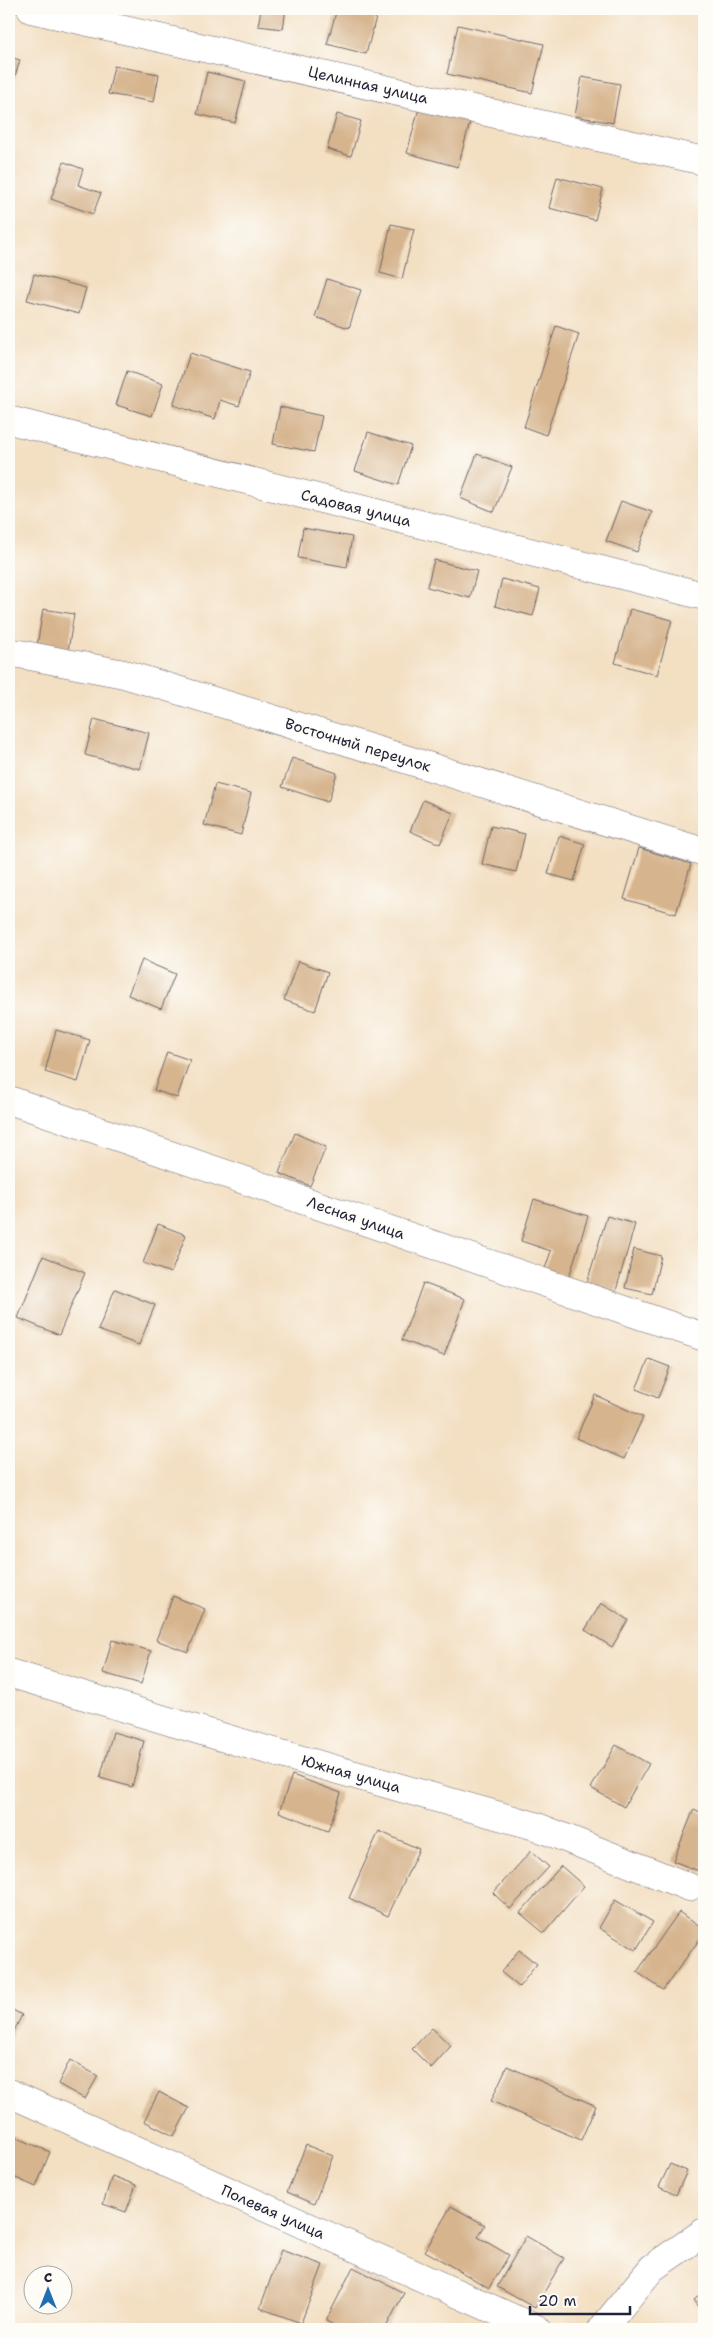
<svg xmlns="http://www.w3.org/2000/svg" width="713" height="2338" viewBox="0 0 713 2338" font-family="'Shantell Sans',sans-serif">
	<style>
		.building { fill: #d6b48d }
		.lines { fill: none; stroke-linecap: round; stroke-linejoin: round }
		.street-casing { stroke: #6b646a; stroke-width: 29 }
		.street { stroke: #fff; stroke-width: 28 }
		.labels { text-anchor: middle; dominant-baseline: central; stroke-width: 4; stroke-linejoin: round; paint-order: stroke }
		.street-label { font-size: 15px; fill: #22223b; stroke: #fdfcf7 }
	</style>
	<rect width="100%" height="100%" fill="#fdfcf7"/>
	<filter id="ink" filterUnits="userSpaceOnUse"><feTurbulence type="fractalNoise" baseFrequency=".02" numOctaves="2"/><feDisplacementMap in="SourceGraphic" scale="10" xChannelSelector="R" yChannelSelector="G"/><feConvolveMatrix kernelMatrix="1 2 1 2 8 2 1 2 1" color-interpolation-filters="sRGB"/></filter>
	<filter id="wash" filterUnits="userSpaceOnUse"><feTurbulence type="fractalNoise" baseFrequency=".0096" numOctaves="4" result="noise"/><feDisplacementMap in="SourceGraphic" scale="20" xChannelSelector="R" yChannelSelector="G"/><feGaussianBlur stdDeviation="1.12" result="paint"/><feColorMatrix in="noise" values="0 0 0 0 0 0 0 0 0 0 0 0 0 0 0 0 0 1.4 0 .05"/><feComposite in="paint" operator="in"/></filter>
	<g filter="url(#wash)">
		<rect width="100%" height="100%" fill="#f3dfc2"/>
		<g id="blocks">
			<!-- building -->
			<g class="building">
				<polygon points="261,9 286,9 283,29 258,26"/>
				<polygon points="337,9 354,9 377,14 366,54 327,44"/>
				<polygon points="458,25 544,44 532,93 447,74"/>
				<polygon points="9,57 20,60 9,96"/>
				<polygon points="114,66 159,74 154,102 108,94"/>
				<polygon points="207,72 246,81 235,123 197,114"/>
				<polygon points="582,77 620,84 613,123 575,116"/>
				<polygon points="419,108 470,122 458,167 407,153"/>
				<polygon points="337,114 361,121 351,156 327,149"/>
				<polygon points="64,162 83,169 78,185 101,193 93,214 51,199"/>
				<polygon points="557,177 603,189 595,220 549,208"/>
				<polygon points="391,224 414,229 402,279 380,273"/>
				<polygon points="34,274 86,288 79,314 27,300"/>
				<polygon points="327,279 361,290 349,328 315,317"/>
				<polygon points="556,326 579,334 546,435 524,427"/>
				<polygon points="190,353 250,372 239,406 220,400 215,419 173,405"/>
				<polygon points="127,371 163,384 152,416 116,405"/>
				<polygon points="280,407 322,416 314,452 273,444"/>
				<polygon points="368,432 411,446 398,485 355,471"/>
				<polygon points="477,454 512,467 494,512 460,498"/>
				<polygon points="621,501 652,512 637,552 606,541"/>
				<polygon points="303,528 352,537 347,567 298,558"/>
				<polygon points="434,560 477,571 470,598 427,587"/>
				<polygon points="502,579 540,589 533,616 495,606"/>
				<polygon points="43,609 74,614 67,657 36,652"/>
				<polygon points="630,609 672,620 657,675 615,663"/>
				<polygon points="94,719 149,733 140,769 85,755"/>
				<polygon points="292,758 337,773 328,802 282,787"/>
				<polygon points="215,784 251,793 241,835 204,825"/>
				<polygon points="423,800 453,813 440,844 410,831"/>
				<polygon points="491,826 525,834 516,872 482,864"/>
				<polygon points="559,836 585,844 574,881 548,874"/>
				<polygon points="639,848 691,864 676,914 624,899"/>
				<polygon points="142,960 175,974 161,1009 128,995"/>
				<polygon points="298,961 328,972 315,1011 284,1000"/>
				<polygon points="56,1030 90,1040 78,1082 45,1072"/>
				<polygon points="167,1052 190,1060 177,1098 154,1090"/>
				<polygon points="295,1133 326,1147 310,1186 279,1173"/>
				<polygon points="534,1199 588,1216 569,1277 545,1269 551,1251 521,1241"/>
				<polygon points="607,1216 635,1224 615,1294 586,1286"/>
				<polygon points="158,1224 186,1235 171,1273 143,1263"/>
				<polygon points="634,1249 661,1256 652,1294 625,1288"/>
				<polygon points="43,1256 85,1273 59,1335 18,1318"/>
				<polygon points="423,1283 465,1299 444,1356 402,1340"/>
				<polygon points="115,1289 155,1305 139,1345 98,1330"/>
				<polygon points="649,1359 670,1367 658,1398 636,1389"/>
				<polygon points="595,1395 643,1417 624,1459 576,1438"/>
				<polygon points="173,1596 205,1609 188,1652 156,1640"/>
				<polygon points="601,1603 628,1620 612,1647 585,1630"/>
				<polygon points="112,1640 151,1651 141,1684 103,1673"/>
				<polygon points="113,1732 144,1741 132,1787 100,1778"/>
				<polygon points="616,1745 649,1764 624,1807 591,1788"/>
				<polygon points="292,1775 341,1793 328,1831 279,1812"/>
				<polygon points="694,1809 704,1814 704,1873 673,1861"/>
				<polygon points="379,1831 419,1849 388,1916 349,1898"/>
				<polygon points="531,1851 549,1867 510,1909 493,1893"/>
				<polygon points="561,1866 584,1886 544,1933 520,1913"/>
				<polygon points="615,1900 653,1922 636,1950 599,1928"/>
				<polygon points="679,1912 704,1930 704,1933 663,1990 637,1972"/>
				<polygon points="519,1950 537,1964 519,1987 501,1972"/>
				<polygon points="9,2008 22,2015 9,2041"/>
				<polygon points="432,2028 451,2046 431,2068 412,2049"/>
				<polygon points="70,2060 98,2076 85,2099 58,2084"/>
				<polygon points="507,2066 596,2106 581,2140 491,2101"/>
				<polygon points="159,2092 189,2108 174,2136 144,2121"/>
				<polygon points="9,2134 50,2152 36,2187 9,2175"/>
				<polygon points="306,2145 333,2156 314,2204 287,2192"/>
				<polygon points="670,2164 687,2171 676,2195 659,2187"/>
				<polygon points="112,2176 136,2185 126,2212 103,2204"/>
				<polygon points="451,2206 485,2225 478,2237 509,2255 489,2288 425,2251"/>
				<polygon points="526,2236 564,2258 535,2308 497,2287"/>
				<polygon points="281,2250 323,2265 301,2323 260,2308"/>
				<polygon points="353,2267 404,2293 385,2329 341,2329 326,2321"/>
				<polygon points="704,2292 704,2313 694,2300"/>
			</g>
		</g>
	</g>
	<g filter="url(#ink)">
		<use href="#blocks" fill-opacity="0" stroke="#6b646a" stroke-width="1"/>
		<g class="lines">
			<!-- street casing -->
			<g class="street-casing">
				<g id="street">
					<polyline points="31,9 704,161"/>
					<polyline points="9,420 704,596"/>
					<polyline points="9,652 124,674 392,755 704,852"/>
					<polyline points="9,1100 704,1337"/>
					<polyline points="9,1673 225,1738 535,1826 689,1887"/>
					<polyline points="9,2093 537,2329"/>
					<polyline points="602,2329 652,2268 704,2232"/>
				</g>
			</g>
			<!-- street -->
			<use href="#street" class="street"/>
		</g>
	</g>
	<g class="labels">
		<!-- street labels -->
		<g class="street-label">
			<text transform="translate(368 85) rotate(13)">Целинная улица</text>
			<text transform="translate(356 508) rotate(14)">Садовая улица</text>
			<text transform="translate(358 745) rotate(17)">Восточный переулок</text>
			<text transform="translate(356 1218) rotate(19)">Лесная улица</text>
			<text transform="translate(351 1774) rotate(16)">Южная улица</text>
			<text transform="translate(273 2212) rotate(24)">Полевая улица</text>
		</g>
	</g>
	<!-- margin -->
	<rect width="713" height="2338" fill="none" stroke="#fdfcf7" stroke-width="30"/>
	<!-- north arrow -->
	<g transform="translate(48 2290)"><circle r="24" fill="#fdfcf7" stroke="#a5a5ac"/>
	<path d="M0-4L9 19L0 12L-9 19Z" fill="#1f6fb2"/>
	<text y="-8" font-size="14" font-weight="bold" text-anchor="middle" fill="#22223b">С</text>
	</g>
	<!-- scale -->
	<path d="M530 2306v8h100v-8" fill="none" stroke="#22223b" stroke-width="2.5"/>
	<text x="538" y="2306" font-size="15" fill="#22223b" stroke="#fdfcf7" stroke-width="4" paint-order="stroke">20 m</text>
</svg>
